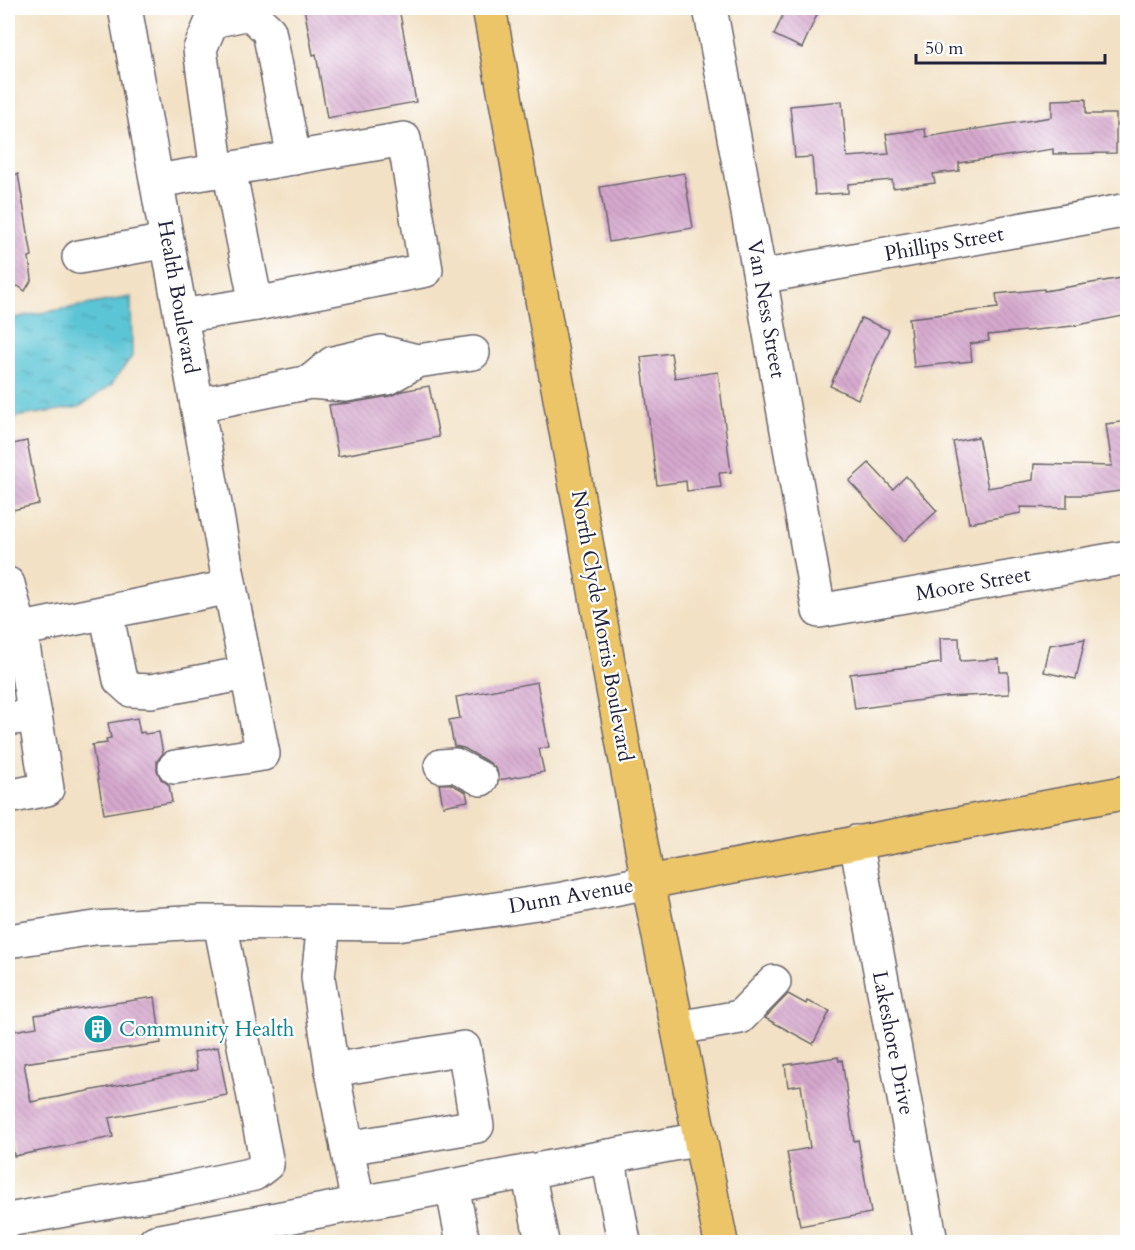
<svg xmlns="http://www.w3.org/2000/svg" width="1135" height="1250" viewBox="0 0 1135 1250" font-family="Cardo,serif">
	<style>
		.water { fill: url(#water-ripples); stroke: #3e7488; stroke-width: 1.5 }
		.building { fill: url(#building-back-hatch) }
		.lines { fill: none; stroke-linecap: round; stroke-linejoin: round }
		.minor-casing { stroke: #6b656b; stroke-width: 36 }
		.major-casing { stroke: #6b656b; stroke-width: 36 }
		.minor { stroke: #fff; stroke-width: 33 }
		.major { stroke: #edc569; stroke-width: 33 }
		.labels { text-anchor: middle; dominant-baseline: central; stroke-width: 4.5; stroke-linejoin: round; paint-order: stroke }
		.street-label { font-size: 21px; fill: #22223b; stroke: #fff }
		.culture-label { font-size: 21px; fill: #0d838f; stroke: #fff; text-anchor: start }
	</style>
	<defs>
		<pattern id="water-ripples" width="26" height="14" patternUnits="userSpaceOnUse" patternTransform="scale(1.5)"><rect width="26" height="14" fill="#5bc5d5"/><path d="M2 4q2-2 4 0t4 0M15 11q2-2 4 0t4 0" fill="none" stroke="#4ba0ae"/></pattern>
		<pattern id="building-back-hatch" width="6" height="6" patternUnits="userSpaceOnUse" patternTransform="scale(1.5)"><rect width="6" height="6" fill="#d5a8cd"/><path d="M-1 5l2 2M0 0l6 6M5-1l2 2" fill="none" stroke="#b790b1"/></pattern>
	</defs>
	<rect width="100%" height="100%" fill="#fff"/>
	<filter id="ink" filterUnits="userSpaceOnUse"><feTurbulence type="fractalNoise" baseFrequency=".0167" numOctaves="2"/><feDisplacementMap in="SourceGraphic" scale="12" xChannelSelector="R" yChannelSelector="G"/><feConvolveMatrix kernelMatrix="1 2 1 2 8 2 1 2 1" color-interpolation-filters="sRGB"/></filter>
	<filter id="wash" filterUnits="userSpaceOnUse"><feTurbulence type="fractalNoise" baseFrequency=".008" numOctaves="4" result="noise"/><feDisplacementMap in="SourceGraphic" scale="24" xChannelSelector="R" yChannelSelector="G"/><feGaussianBlur stdDeviation="1.35" result="paint"/><feColorMatrix in="noise" values="0 0 0 0 0 0 0 0 0 0 0 0 0 0 0 0 0 1.4 0 .05"/><feComposite in="paint" operator="in"/></filter>
	<g filter="url(#wash)">
		<rect width="100%" height="100%" fill="#f2e1c5"/>
		<!-- water -->
		<polygon class="water" points="131,297 132,356 111,385 79,407 8,418 8,319"/>
		<g id="blocks">
			<!-- building -->
			<g class="building">
				<polygon points="304,8 399,8 416,102 327,118 316,54 313,55"/>
				<polygon points="786,8 820,8 802,48 774,35"/>
				<polygon points="1086,99 1086,114 1116,114 1116,153 1053,154 1053,149 959,163 959,171 933,174 935,183 893,188 892,180 848,184 848,193 815,195 812,157 795,158 790,106 842,101 847,157 889,154 886,134 925,129 926,137 1052,117 1052,100"/>
				<polygon points="684,173 693,228 609,242 600,187"/>
				<polygon points="18,174 32,256 29,257 32,279 25,291 18,286 8,288 8,175"/>
				<polygon points="1128,277 1128,315 1073,326 988,335 989,341 970,344 972,361 914,367 909,318 998,308 996,294 1044,289 1044,291"/>
				<polygon points="861,318 889,330 858,399 830,386"/>
				<polygon points="671,353 675,378 718,372 731,472 719,473 721,487 687,491 686,481 657,485 641,357"/>
				<polygon points="429,386 439,437 338,456 329,405 349,403 390,396 402,391"/>
				<polygon points="1128,421 1128,490 1089,495 1067,495 1067,508 1020,507 1021,513 969,523 953,442 978,437 988,488 1033,480 1034,464 1112,466 1106,424"/>
				<polygon points="27,441 39,504 8,511 8,445"/>
				<polygon points="869,463 893,489 906,476 937,511 904,541 849,481"/>
				<polygon points="940,638 959,638 960,661 999,659 1000,672 1008,672 1009,694 945,697 855,709 850,674 941,663"/>
				<polygon points="1085,639 1076,679 1044,672 1050,645"/>
				<polygon points="537,682 549,747 539,749 544,772 499,780 497,770 490,763 464,748 454,746 449,720 460,718 456,697"/>
				<polygon points="137,718 140,733 144,732 145,734 159,732 163,753 157,761 157,770 161,779 169,785 172,802 104,814 92,745 107,743 106,739 111,738 108,723"/>
				<polygon points="439,784 451,784 466,792 468,801 443,806"/>
				<polygon points="788,994 806,1004 807,1001 830,1011 813,1044 765,1018"/>
				<polygon points="155,997 161,1043 24,1063 31,1102 197,1070 194,1052 218,1047 227,1095 109,1118 113,1137 14,1156 8,1121 8,1032 37,1027 35,1015"/>
				<polygon points="838,1057 839,1061 842,1060 854,1141 858,1140 871,1213 800,1226 787,1152 810,1148 801,1085 788,1087 785,1065"/>
			</g>
		</g>
	</g>
	<g filter="url(#ink)">
		<use href="#blocks" fill-opacity="0" stroke="#6b656b" stroke-width="1.5"/>
		<g class="lines">
			<!-- minor casing -->
			<g class="minor-casing">
				<g id="minor">
					<polyline points="125,8 230,587 263,754 175,767"/>
					<polyline points="710,8 760,277 819,611 1128,557"/>
					<polyline points="217,171 200,49 212,21 250,13 269,31 294,158"/>
					<polyline points="157,181 404,139 426,270 256,304 229,169"/>
					<polyline points="79,257 167,241"/>
					<polyline points="760,277 1128,210"/>
					<polyline points="181,316 256,304"/>
					<polyline points="310,382 346,385 387,378 417,361"/>
					<polyline points="197,405 310,382 333,363 381,352 417,361 473,353"/>
					<polyline points="8,584 20,629 35,715 8,719"/>
					<polyline points="106,612 120,680 131,690 151,691 247,673"/>
					<polyline points="8,632 230,587"/>
					<polyline points="441,766 455,765 481,779"/>
					<polyline points="8,797 47,789 35,715"/>
					<polyline points="856,842 931,1242"/>
					<polyline points="324,924 318,977 332,1070 358,1204"/>
					<polyline points="8,941 95,928 202,922 397,924 563,899 648,882"/>
					<polyline points="678,1028 740,1017 774,982"/>
					<polyline points="332,1070 464,1048 477,1126 347,1148"/>
					<polyline points="608,1156 624,1242"/>
					<polyline points="528,1171 542,1242"/>
					<polyline points="452,1186 463,1242"/>
					<polyline points="8,1220 184,1189 254,1174 267,1164 220,922"/>
					<polyline points="155,1242 700,1139"/>
				</g>
			</g>
			<!-- major casing -->
			<g class="major-casing">
				<g id="major">
					<polyline points="489,8 648,882 721,1242"/>
					<polyline points="648,882 1128,792"/>
				</g>
			</g>
			<!-- minor -->
			<use href="#minor" class="minor"/>
			<!-- major -->
			<use href="#major" class="major"/>
		</g>
	</g>
	<!-- icons -->
	<defs>
		<g id="building-disc" transform="scale(1.5)"><circle r="9.5" fill="#0f9aa8" stroke="#fff"/><path d="M-4-6H4V6H1V3H-1V6H-4ZM-2.5-4.3h1.7v1.8h-1.7ZM.8-4.3h1.7v1.8H.8ZM-2.5-1h1.7V.8h-1.7ZM.8-1h1.7V.8H.8Z" fill="#fff"/></g>
	</defs>
	<g fill-rule="evenodd">
		<use href="#building-disc" x="98" y="1029"/>
	</g>
	<g class="labels">
		<!-- street labels -->
		<g class="street-label">
			<text transform="translate(944 244) rotate(-10)">Phillips Street</text>
			<text transform="translate(178 297) rotate(80)">Health Boulevard</text>
			<text transform="translate(766 309) rotate(80)">Van Ness Street</text>
			<text transform="translate(973 584) rotate(-10)">Moore Street</text>
			<text transform="translate(602 626) rotate(80)">North Clyde Morris Boulevard</text>
			<text transform="translate(571 896) rotate(-10)">Dunn Avenue</text>
			<text transform="translate(893 1043) rotate(79)">Lakeshore Drive</text>
		</g>
		<!-- culture labels -->
		<g class="culture-label">
			<text x="119" y="1029">Community Health</text>
		</g>
	</g>
	<!-- margin -->
	<rect width="1135" height="1250" fill="none" stroke="#fff" stroke-width="30"/>
	<!-- scale -->
	<path d="M916 54v9h189v-9" fill="none" stroke="#22223b" stroke-width="3"/>
	<text x="925" y="54" font-size="18" fill="#22223b" stroke="#ffffff" stroke-width="4.5" paint-order="stroke">50 m</text>
</svg>
